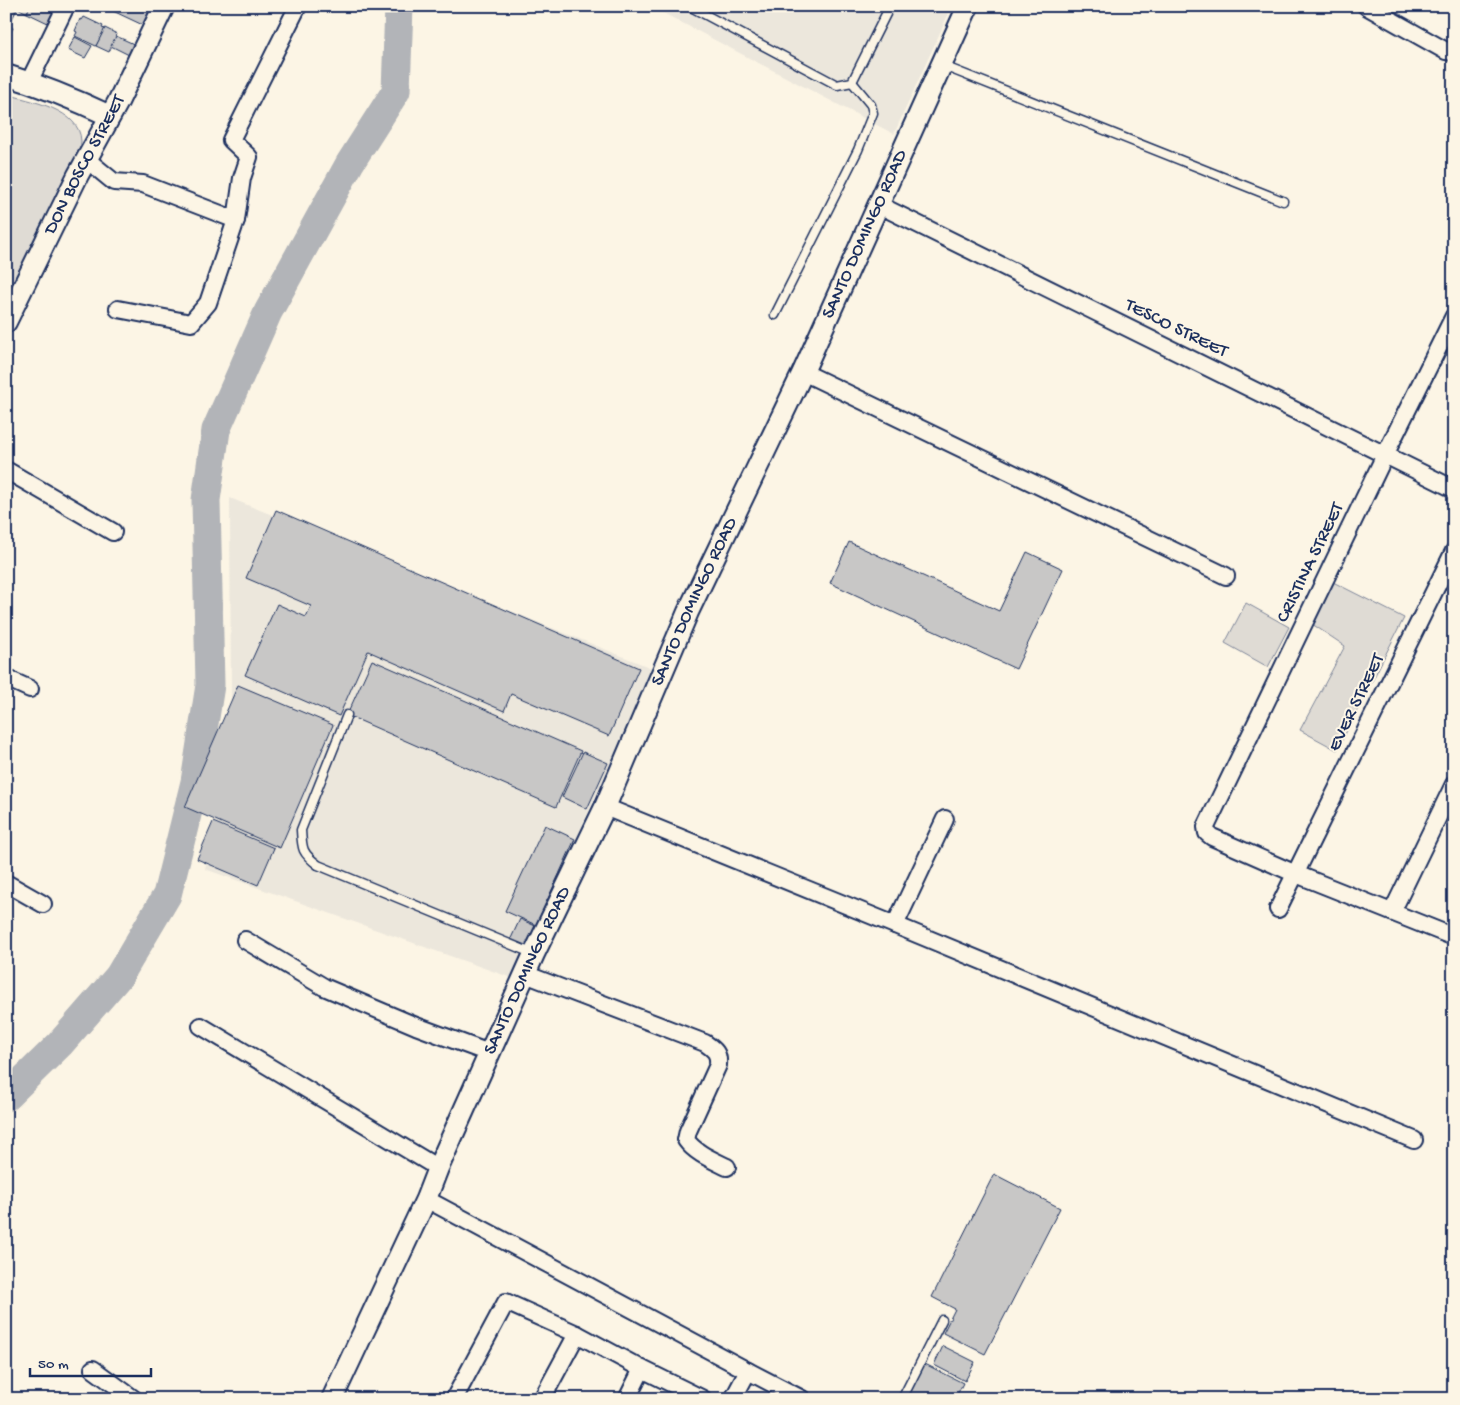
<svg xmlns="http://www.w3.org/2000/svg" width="1460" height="1405" viewBox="0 0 1460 1405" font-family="'Gochi Hand',sans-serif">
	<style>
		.built { fill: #ece7dc }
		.green { fill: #dfdbd4; stroke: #7d8599 }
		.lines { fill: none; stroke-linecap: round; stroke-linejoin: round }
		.river { stroke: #b2b4b8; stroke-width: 29 }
		.building { fill: #c8c7c6; stroke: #1b2f5e }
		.service-casing { stroke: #1b2f5e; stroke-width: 11 }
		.minor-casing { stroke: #1b2f5e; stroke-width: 20 }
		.tertiary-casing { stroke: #1b2f5e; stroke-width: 24 }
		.service { stroke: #fcf5e5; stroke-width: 8 }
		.minor { stroke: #fcf5e5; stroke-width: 16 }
		.tertiary { stroke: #fcf5e5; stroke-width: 20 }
		.labels { text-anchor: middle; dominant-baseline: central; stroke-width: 4; stroke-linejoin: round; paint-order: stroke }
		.street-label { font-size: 19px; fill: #1b2f5e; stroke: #fcf5e5 }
	</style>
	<rect width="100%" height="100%" fill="#fcf5e5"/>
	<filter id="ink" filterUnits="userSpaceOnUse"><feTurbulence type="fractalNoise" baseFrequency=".02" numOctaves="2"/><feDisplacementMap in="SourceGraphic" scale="10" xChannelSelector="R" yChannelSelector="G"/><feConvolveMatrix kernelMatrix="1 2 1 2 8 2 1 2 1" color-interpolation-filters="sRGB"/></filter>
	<g filter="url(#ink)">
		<!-- built -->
		<g class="built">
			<polygon points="650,6 952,6 894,134"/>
			<polygon points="230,498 654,669 512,978 205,869 219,806 231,716"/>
		</g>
		<!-- green -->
		<g class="green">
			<path d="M 6,94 C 30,101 80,109 81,141 C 81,146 79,151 78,156 L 6,300 Z"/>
			<polygon points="1333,582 1404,618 1337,750 1300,730 1345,646 1312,624"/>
			<polygon points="1246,603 1289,627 1268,667 1225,643"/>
		</g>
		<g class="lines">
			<!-- river -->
			<polyline class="river" points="6,1097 60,1044 119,976 167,895 195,782 210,685 206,500 216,430 268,312 350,163 396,91 399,6"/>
		</g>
		<!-- building -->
		<g class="building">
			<polygon points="6,6 11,6 17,9 9,25 6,23"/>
			<polygon points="17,6 30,6 27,13 16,7"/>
			<polygon points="30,6 54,6 58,8 50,24 27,13"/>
			<polygon points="116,6 143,6 154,12 147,27 113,11"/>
			<polygon points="84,17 103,26 102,28 105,29 96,46 75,36 77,32 75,31 80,19 82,20"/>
			<polygon points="6,24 13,28 6,40"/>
			<polygon points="105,28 117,34 109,52 96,46"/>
			<polygon points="116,36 136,45 131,56 111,46"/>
			<polygon points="75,37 92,46 85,58 68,50"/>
			<polygon points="276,510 639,668 609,736 511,694 504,711 368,651 339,716 245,675 277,604 306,617 311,606 246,578"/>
			<polygon points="849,542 999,611 1027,552 1063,569 1016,669 830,583"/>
			<polygon points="372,660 581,751 556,807 347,715"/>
			<polygon points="238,685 333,725 280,848 185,807"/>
			<polygon points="583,752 608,763 587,809 562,797"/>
			<polygon points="213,822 274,848 258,885 197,859"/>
			<polygon points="545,825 575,839 536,925 505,911"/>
			<polygon points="520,919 542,929 529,957 507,947"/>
			<polygon points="994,1174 1060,1208 985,1354 943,1333 955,1309 932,1297"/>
			<polygon points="943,1346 975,1362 965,1381 934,1365"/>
			<polygon points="923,1363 963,1383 955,1399 905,1399"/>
		</g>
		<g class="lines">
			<!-- service casing -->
			<g class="service-casing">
				<g id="service">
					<polyline points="689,6 837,85 852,82 890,6"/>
					<polyline points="941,65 1283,201"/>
					<polyline points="775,315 858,150 873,113 871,105 852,82"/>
					<path d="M 347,715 L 301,830 C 302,849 302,853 318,865 L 534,954"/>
					<polyline points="902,1399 942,1320"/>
				</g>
			</g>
			<!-- minor casing -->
			<g class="minor-casing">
				<g id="minor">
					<polyline points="1366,6 1446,51 1454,52"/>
					<polyline points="29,82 66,6"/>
					<polyline points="86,159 114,182 143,184 236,220"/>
					<polyline points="879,205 1454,489"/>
					<polyline points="118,309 191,323 208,303 236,220 242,178 249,157 231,140 298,6"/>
					<polyline points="1454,316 1385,455 1206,827 1207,833 1212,837 1296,874 1454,937"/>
					<polyline points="803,372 1226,576"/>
					<polyline points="6,470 113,532"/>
					<polyline points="6,678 30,689"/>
					<polyline points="605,807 895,925 1414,1140"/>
					<polyline points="6,883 43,904"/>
					<polyline points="1278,909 1454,551"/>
					<polyline points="1392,912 1454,784"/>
					<polyline points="895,925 945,819"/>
					<polyline points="245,940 324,987 416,1026 489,1053"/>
					<path d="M 525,974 L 705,1043 C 715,1050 719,1053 718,1065 L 688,1131 L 686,1140 C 695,1153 713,1160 727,1167"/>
					<polyline points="201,1026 438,1168"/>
					<polyline points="426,1199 748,1371 802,1399"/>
					<polyline points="93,1369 134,1399"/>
					<polyline points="454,1399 506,1302 577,1334 642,1369 703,1399"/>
					<polyline points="542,1399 577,1334"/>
					<polyline points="627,1399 642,1369"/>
					<polyline points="733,1399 748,1371"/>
				</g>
			</g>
			<!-- tertiary casing -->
			<g class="tertiary-casing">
				<g id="tertiary">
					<path d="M 6,75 C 42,86 76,100 110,116"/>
					<path id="s1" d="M 6,322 L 78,175 L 118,102 L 164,6"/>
					<path id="s2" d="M 332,1399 L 426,1199 L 438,1168 L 534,954 L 605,807 L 688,612 L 803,372 L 968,6"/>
				</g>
			</g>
			<!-- service -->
			<use href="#service" class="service"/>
			<!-- minor -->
			<use href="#minor" class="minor"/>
			<!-- tertiary -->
			<use href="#tertiary" class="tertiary"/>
		</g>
	</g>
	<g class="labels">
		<!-- street labels -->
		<g class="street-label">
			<text stroke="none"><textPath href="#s1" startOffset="176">DON BOSCO STREET</textPath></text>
			<text stroke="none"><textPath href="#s2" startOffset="1281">SANTO DOMINGO ROAD</textPath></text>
			<text transform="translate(1176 329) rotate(26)">TESCO STREET</text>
			<text transform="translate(1311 563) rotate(-64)">CRISTINA STREET</text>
			<text stroke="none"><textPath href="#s2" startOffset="876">SANTO DOMINGO ROAD</textPath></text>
			<text transform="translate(1357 703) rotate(-64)">EVER STREET</text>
			<text stroke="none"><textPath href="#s2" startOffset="471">SANTO DOMINGO ROAD</textPath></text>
		</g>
	</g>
	<!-- margin -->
	<rect width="1460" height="1405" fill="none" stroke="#fcf5e5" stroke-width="25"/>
	<rect x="12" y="12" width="1435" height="1380" fill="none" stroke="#1b2f5e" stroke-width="2" filter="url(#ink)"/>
	<!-- scale -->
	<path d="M30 1368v8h121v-8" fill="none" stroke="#1b2f5e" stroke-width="2.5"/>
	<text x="38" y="1368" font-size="15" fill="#1b2f5e" stroke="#fcf5e5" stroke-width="4" paint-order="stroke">50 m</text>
</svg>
